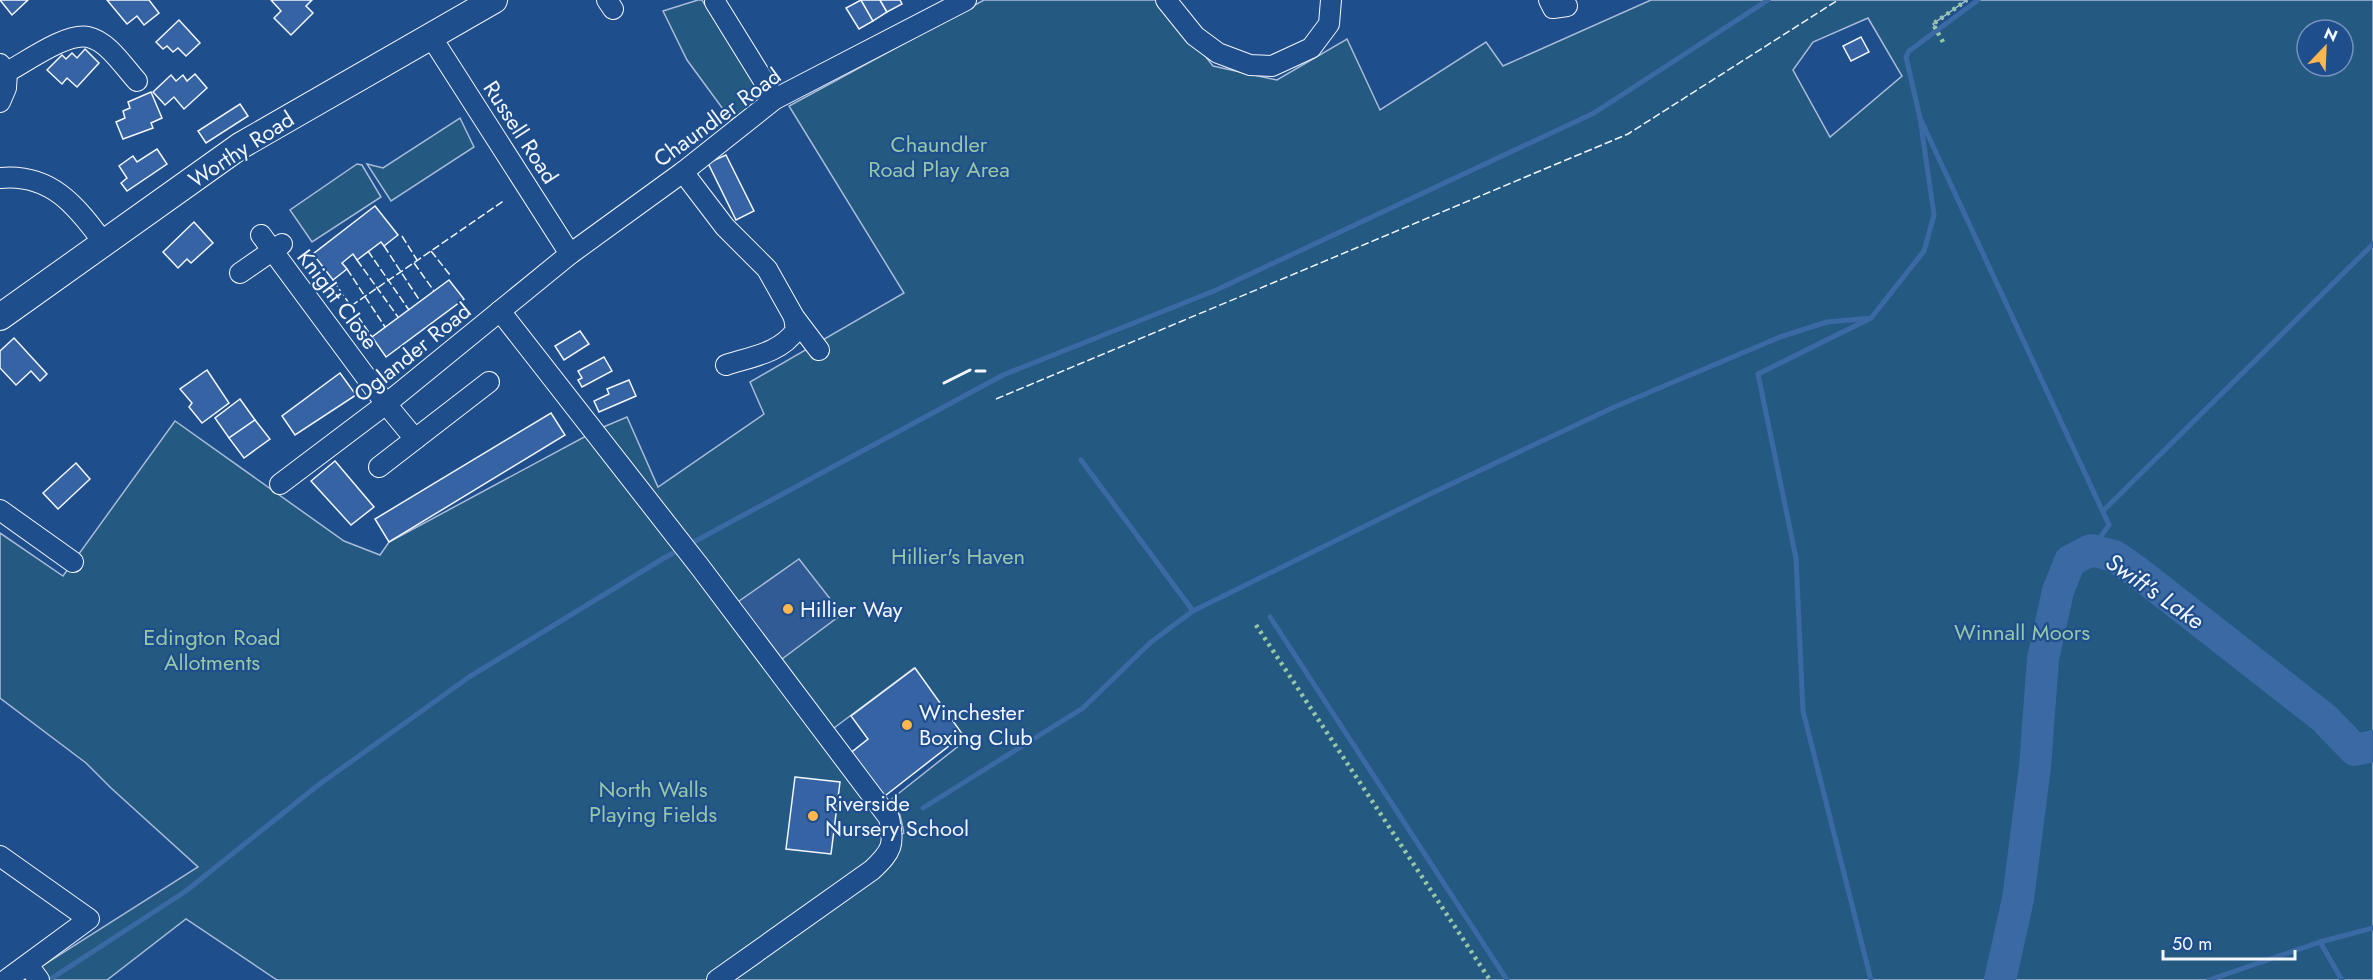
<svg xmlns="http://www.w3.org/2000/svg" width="2373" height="980" viewBox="0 0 2373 980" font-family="Jost,sans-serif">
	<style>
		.green { fill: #245a82; stroke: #a8bbd7; stroke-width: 1.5; fill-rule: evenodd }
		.parking { fill: #305b95; stroke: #a8bbd7; stroke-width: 1.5 }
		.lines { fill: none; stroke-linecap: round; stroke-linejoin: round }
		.stream { stroke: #3b69a3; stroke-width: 5 }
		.river { stroke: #3b69a3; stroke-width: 32 }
		.building { fill: #3563a3; stroke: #f2f6ff; stroke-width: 1.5 }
		.minor-casing { stroke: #f2f6ff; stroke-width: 22 }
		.major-casing { stroke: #f2f6ff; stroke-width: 28 }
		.minor { stroke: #1f4e8c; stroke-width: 20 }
		.major { stroke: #1f4e8c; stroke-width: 26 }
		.hedge { stroke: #97c8a6; stroke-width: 4.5; stroke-dasharray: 3 4.5; stroke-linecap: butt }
		.fence { stroke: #f2f6ff; stroke-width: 1.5; stroke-dasharray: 8 3; stroke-linecap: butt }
		.wall { stroke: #f2f6ff; stroke-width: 3 }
		.poi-dot { fill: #ffb74d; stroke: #1f4e8c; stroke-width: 2 }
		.labels { text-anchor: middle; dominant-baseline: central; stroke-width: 4.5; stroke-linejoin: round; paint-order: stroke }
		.street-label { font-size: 22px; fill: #f2f6ff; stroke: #1f4e8c }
		.park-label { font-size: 22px; fill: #97c8a6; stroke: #1f4e8c }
		.poi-label { font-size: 22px; fill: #f2f6ff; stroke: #1f4e8c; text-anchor: start }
		.water-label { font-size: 24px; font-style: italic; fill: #f2f6ff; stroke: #1f4e8c }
	</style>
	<rect width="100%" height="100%" fill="#1f4e8c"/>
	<!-- green -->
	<g class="green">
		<polygon points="698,0 702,0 759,90 755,104 731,120 687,60 663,11"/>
		<path d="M 984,0 L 1161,0 L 1213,66 L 1277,80 L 1347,39 L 1380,110 L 1486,42 L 1503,66 L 1651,0 L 1967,0 L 1933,24 L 1937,30 L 1978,0 L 2373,0 L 2373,980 L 277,980 L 186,919 L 107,980 L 20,980 L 198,867 L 111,788 L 86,763 L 0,698 L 0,533 L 63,576 L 175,421 L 344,541 L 380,555 L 389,542 L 601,428 L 627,417 L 658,487 L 764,414 L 750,382 L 904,293 L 789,106 ZM 1868,18 L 1902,76 L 1830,137 L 1793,70 L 1813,42 ZM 2307,30 L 2343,30 L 2343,66 L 2307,66 ZM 711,565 L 735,604 L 830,731 L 914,668 L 966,740 L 889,801 L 900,815 L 904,833 L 894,839 L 700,567 Z"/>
		<polygon points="460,118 474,147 391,201 367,164 383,168"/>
		<polygon points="357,164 362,165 381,197 312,242 290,210"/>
	</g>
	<!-- parking -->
	<polygon class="parking" points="799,559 842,614 778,662 735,604"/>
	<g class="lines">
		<!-- stream -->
		<g class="stream">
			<polyline points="1978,0 1909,51 1906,57 1920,118 2109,525 2091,550"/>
			<polyline points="1081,460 1193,611"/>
			<polyline points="2103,511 2373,244"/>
			<polyline points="1270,617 1507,980"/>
			<polyline points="923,808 1083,708 1151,642 1193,611 1430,494 1612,408 1780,337 1827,322 1871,318"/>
			<polyline points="2320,942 2342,980"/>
			<polyline points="49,980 186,891 317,786 469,677 664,558 1003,375 1214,291 1594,113 1768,0"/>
			<polyline points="1871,980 1803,711 1796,558 1758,374 1871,318 1924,251 1934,215 1920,118"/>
			<polyline points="2209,980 2320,942 2373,928"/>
		</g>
		<!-- river -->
		<polyline class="river" points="2000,980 2018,899 2035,767 2043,659 2058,591 2070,561 2091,550 2114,556 2140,574 2324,718 2355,750 2373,746"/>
	</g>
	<!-- building -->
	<g class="building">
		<polygon points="0,0 28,0 12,15"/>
		<polygon points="107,0 149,0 159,13 144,25 137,16 127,24"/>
		<polygon points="271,0 312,0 306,6 313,13 291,35 274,18 281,11"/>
		<polygon points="861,0 873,21 859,29 846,8"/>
		<polygon points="861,0 880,0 887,12 873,21"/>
		<polygon points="880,0 900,0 902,4 887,12"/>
		<polygon points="179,20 200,43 186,56 178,48 173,52 167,46 163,49 156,42"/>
		<polygon points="1861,37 1869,52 1851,61 1843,46"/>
		<polygon points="85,49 99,63 77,87 67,78 62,84 47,70 62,55 66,59 72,53 77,58"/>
		<polygon points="195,74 207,88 184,109 174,97 165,105 153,92 171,75 176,81 183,75 187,81"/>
		<polygon points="151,92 162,118 151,123 153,128 123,139 116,122 125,118 123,111 130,108 128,102"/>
		<polygon points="240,104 248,116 206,143 198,131"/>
		<polygon points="157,149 167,164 127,191 121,183 127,178 119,166 133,156 137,162"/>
		<polygon points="726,155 754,211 736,220 708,163"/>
		<polygon points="375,206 398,235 384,246 381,242 357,260 353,254 342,263 347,269 333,280 313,254"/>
		<polygon points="194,222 213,243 191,263 187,259 178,268 163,252"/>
		<polygon points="449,280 464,299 386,357 372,337"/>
		<polygon points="580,331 589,344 564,360 555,346"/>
		<polygon points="14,338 47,374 40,381 31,371 16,385 0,368 0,351"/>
		<polygon points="604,357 612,371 582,387 578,380 582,378 578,371"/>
		<polygon points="207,370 229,403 202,423 189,407 192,403 180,389"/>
		<polygon points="340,373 356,395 295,435 282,416"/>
		<polygon points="629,380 636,396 599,412 594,401 609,394 607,389"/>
		<polygon points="240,399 255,420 229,438 215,418"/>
		<polygon points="551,413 565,435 389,542 375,519"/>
		<polygon points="255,420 270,439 244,458 229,438"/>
		<polygon points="335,461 374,507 351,525 311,481"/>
		<polygon points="76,463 90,479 58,509 43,493"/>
		<polygon points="915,668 963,735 881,799 848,755 868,739 851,716"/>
		<polygon points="795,777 840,782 831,854 786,849"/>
	</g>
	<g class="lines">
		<!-- minor casing -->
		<g class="minor-casing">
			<g id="minor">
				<polyline points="607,0 613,9"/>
				<polyline points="1166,0 1195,36 1218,53 1250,65 1272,66 1311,48 1329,24 1331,0"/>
				<polyline points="1549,0 1553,8 1567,6"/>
				<polyline points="715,2 775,99"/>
				<polyline points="430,35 570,254"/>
				<path d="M 7,72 C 26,62 67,32 88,37 C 108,41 124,67 137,81"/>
				<polyline points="0,102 6,88 7,72 0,64"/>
				<polyline points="683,172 725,227 767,269 794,317 819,350"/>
				<path d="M 0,178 C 50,173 76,205 103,242"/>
				<polyline points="261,235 386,404 415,439"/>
				<polyline points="240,273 282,244"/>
				<path d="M 500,311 L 700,567 L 889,818 C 895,845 892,851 872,870 L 717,980"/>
				<path d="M 726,365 C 750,357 781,353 796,330 L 794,317"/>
				<polyline points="379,467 489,382"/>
				<polyline points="280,484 386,404 570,254 683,172 775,99 966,0"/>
				<polyline points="0,510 73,562"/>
				<polyline points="0,856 89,919 6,980"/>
				<polyline points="28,965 39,980"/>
			</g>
		</g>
		<!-- major casing -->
		<g class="major-casing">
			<polyline id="major" points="0,317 240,146 494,0"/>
		</g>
		<!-- minor -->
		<use href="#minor" class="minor"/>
		<!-- major -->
		<use href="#major" class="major"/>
		<!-- hedge -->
		<g class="hedge">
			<polyline points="1943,42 1933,24 1967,0"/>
			<polyline points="1256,625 1490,980"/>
		</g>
		<!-- fence -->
		<g class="fence">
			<polyline points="402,236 417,260"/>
			<polyline points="384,246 420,301"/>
			<polyline points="368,251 409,310"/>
			<polyline points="431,251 450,275"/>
			<polyline points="357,260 398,317"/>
			<polyline points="414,263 434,291"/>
			<polyline points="347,269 385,327"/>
			<polyline points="333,280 372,337"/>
			<polyline points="351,306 505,200"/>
			<polyline points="996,399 1628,134 1838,0"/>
		</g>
		<!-- wall -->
		<g class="wall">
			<polyline points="976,371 985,371"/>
			<polyline points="944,383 970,370"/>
		</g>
	</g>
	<!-- markers -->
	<g class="poi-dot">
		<circle cx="788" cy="609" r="6"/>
		<circle cx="907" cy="725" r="6"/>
		<circle cx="813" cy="816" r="6"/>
	</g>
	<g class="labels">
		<!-- street labels -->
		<g class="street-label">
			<text transform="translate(717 117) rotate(-36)">Chaundler Road</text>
			<text transform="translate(521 132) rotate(57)">Russell Road</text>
			<text transform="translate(241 149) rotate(-33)">Worthy Road</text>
			<text transform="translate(338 299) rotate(53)">Knight Close</text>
			<text transform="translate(412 352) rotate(-39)">Oglander Road</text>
		</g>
		<!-- park labels -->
		<g class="park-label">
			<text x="939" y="144">Chaundler<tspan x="939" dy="25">Road Play Area</tspan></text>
			<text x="958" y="556">Hillier's Haven</text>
			<text x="2022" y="632">Winnall Moors</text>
			<text x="212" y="637">Edington Road<tspan x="212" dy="25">Allotments</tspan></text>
			<text x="653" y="789">North Walls<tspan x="653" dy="25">Playing Fields</tspan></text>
		</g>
		<!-- poi labels -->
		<g class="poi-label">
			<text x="800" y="609">Hillier Way</text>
			<text x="919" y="712">Winchester<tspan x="919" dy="25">Boxing Club</tspan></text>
			<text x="825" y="803">Riverside<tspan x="825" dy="25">Nursery School</tspan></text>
		</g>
		<!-- water labels -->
		<g class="water-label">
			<text transform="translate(2155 591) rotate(35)">Swift's Lake</text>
		</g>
	</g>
	<!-- north arrow -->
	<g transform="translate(2325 48) rotate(23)"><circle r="28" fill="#1f4e8c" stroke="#7391ba" stroke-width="1.5"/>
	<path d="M0-4.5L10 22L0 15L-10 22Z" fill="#ffb74d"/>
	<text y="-9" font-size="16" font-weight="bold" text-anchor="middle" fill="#f2f6ff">N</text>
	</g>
	<!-- scale -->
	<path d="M2163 950v9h132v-9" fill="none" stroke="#f2f6ff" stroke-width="3"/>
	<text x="2172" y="950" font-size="18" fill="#f2f6ff" stroke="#1f4e8c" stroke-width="4.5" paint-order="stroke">50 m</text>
</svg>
